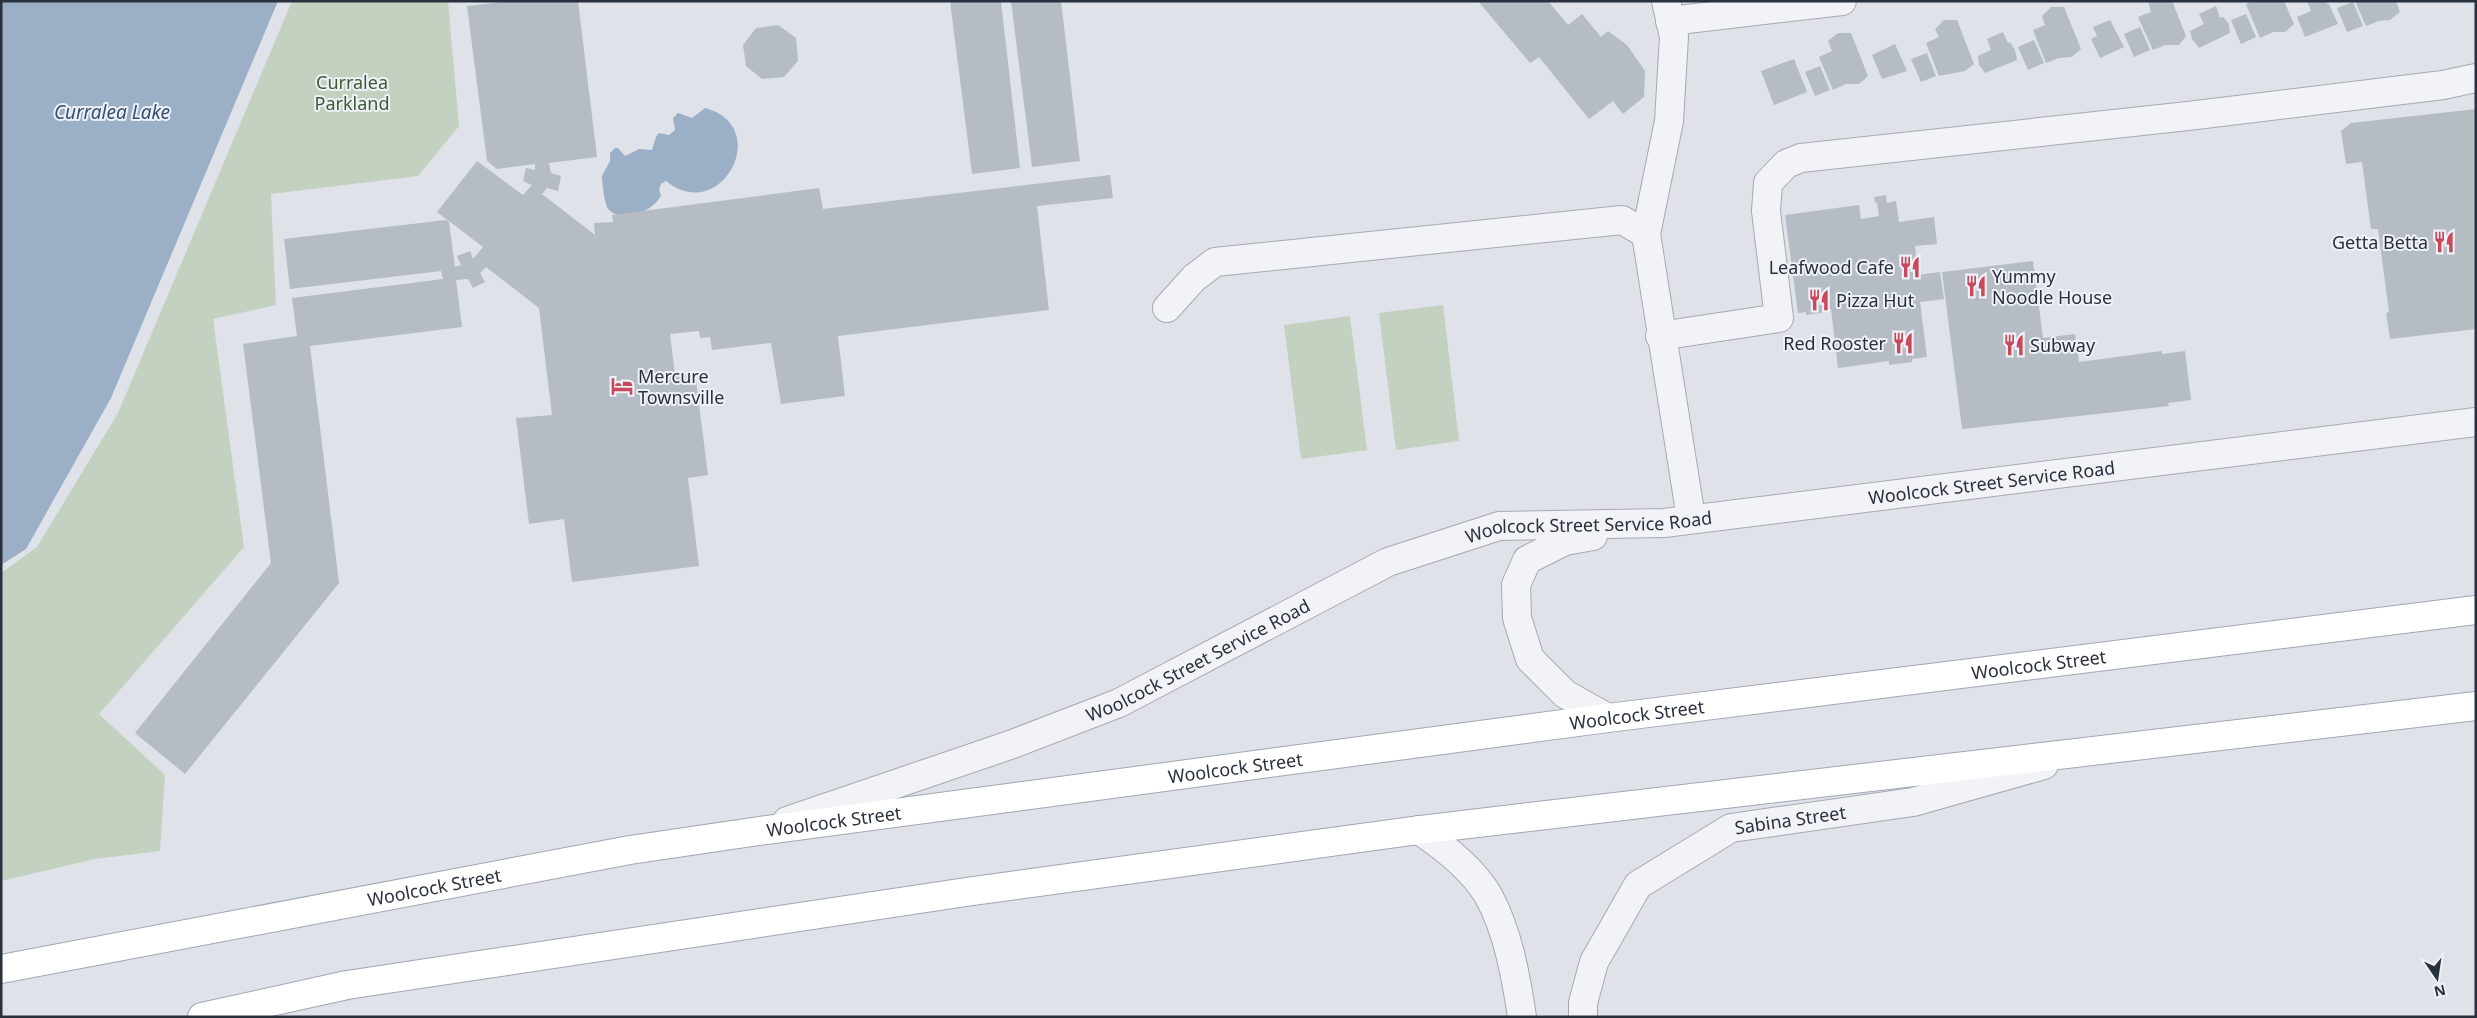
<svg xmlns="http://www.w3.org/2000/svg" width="2477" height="1018" viewBox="0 0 2477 1018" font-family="'Noto Sans',sans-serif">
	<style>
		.green { fill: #c5d1c0 }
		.water { fill: #9bb0c7 }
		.building { fill: #b6bcc4 }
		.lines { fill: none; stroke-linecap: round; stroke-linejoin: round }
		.minor-casing { stroke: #a5a9b2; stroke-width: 30 }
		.major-casing { stroke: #9fa7b3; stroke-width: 30 }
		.minor { stroke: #f2f3f6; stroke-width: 28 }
		.major { stroke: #fff; stroke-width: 28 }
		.labels { text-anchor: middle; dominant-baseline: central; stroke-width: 4; stroke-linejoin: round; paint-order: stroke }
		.park-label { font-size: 18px; fill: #3d5a36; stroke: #eef1f5 }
		.poi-label { font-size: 18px; fill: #29303e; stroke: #eef1f5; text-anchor: start }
		.street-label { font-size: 18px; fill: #29303e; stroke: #eef1f5 }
		.water-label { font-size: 19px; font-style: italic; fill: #344f71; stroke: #eef1f5 }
	</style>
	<rect width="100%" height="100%" fill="#dfe2e8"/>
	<!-- green -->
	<g class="green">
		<polygon points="292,1 448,1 459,126 418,176 271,194 276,305 213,319 244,547 99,714 165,775 160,851 95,859 1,881 1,573 37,547 118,413"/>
		<polygon points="1443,305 1459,441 1396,450 1379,313"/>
		<polygon points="1350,316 1367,450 1301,459 1284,325"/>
	</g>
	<!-- water -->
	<g class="water">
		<polygon points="1,1 278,1 111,398 26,549 1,565"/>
		<path d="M 705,108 C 774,126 721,226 666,181 L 661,184 L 659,190 L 661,195 C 655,211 622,224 608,209 C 605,205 602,183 602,176 L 610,161 L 610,153 L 615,148 L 618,148 L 625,156 L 639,149 L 652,150 L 656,137 L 659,133 L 669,135 L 675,130 L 673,118 L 678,113 L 692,118 Z"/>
	</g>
	<!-- building -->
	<g class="building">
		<polygon points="513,1 578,1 597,157 549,163 551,173 561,176 558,191 547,188 542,194 595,235 594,223 613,222 612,215 819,188 823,209 1110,175 1113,198 1037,206 1049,310 838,336 845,396 781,404 771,343 712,350 710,337 700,338 699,331 670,334 675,375 695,373 708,475 688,478 699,566 572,582 564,519 529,524 516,418 552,415 539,308 486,267 480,273 485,282 473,288 468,279 456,280 462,327 310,346 339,583 185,774 135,733 271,563 243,344 297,336 292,298 443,279 441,271 290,289 284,239 446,220 449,222 455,267 461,265 457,256 470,251 473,259 483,247 437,212 477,161 523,195 532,185 523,181 526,168 535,170 535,164 497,169 487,161 467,6"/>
		<polygon points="950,1 1001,1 1020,168 972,174"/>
		<polygon points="1011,1 1061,1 1080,161 1032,167"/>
		<polygon points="1478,1 1548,1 1568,25 1582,14 1601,37 1608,31 1627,45 1645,71 1644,97 1623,114 1613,101 1589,119 1539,57 1530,63"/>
		<polygon points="2148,1 2172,1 2186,36 2179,45 2165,45 2153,50 2138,17 2151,12"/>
		<polygon points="2253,1 2284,1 2294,24 2285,32 2273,32 2260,38 2246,4"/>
		<polygon points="2307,1 2326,1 2327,4 2329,4 2338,24 2305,37 2297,17 2311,11"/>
		<polygon points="2355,1 2396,1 2400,12 2390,20 2379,21 2366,26"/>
		<polygon points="2353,2 2363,26 2347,32 2337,8"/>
		<polygon points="2216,6 2220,18 2223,17 2229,24 2230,33 2199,48 2192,39 2190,31 2204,24 2199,14"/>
		<polygon points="2051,7 2064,7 2081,49 2072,57 2059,58 2046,63 2033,30 2045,25 2042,16"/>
		<polygon points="2246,14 2256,37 2241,44 2231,20"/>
		<polygon points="1944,20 1957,20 1974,64 1965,71 1939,76 1926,43 1939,37 1935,29"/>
		<polygon points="2110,20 2124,47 2100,58 2091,39 2097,36 2093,27"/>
		<polygon points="778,25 796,38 798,61 784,77 762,79 746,66 743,45 756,28"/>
		<polygon points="2140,27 2150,50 2134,57 2124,34"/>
		<polygon points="2003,32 2008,43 2010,42 2015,50 2017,60 1985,73 1979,65 1978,56 1991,50 1987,39"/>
		<polygon points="1838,33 1851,33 1868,76 1859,84 1846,84 1833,90 1819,57 1832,51 1828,41"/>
		<polygon points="2034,40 2044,63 2028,70 2018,47"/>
		<polygon points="1895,44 1907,71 1882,79 1872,55"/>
		<polygon points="1927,53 1936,76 1921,82 1911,59"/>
		<polygon points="1794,59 1807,92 1774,105 1761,71"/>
		<polygon points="1820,66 1830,90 1815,96 1805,72"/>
		<polygon points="2476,109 2476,329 2390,339 2386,313 2389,312 2378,229 2371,229 2362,162 2346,164 2341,131 2351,123"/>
		<polygon points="1886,195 1887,203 1896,201 1899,222 1934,217 1937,244 1915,246 1918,275 1940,272 1944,299 1920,302 1927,357 1912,359 1912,362 1889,365 1889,361 1838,368 1831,309 1827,309 1827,312 1806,315 1806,312 1798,313 1785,215 1859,205 1861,219 1879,216 1877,202 1875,203 1874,197"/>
		<polygon points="2033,261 2043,338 2075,334 2079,362 2162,351 2162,354 2185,351 2191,400 2168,403 2169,406 1962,429 1942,272"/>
	</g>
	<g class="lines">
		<!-- minor casing -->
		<g class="minor-casing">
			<g id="minor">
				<polyline points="1670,21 1842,1"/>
				<polyline points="1646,234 1669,121 1674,37 1666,1"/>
				<polyline points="1167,308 1194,278 1215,262 1622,220 1646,234 1691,518"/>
				<polyline points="1660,336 1779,318 1766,211 1768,183 1786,164 1801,158 2188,116 2443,85 2476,78"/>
				<polyline points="1593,536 1565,541 1527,560 1516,585 1517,618 1530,659 1565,694 1608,718"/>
				<path id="s1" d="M 787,821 L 1010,745 L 1119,703 L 1388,562 L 1499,526 L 1664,523 L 2476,422"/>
				<path d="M 1419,830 C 1443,846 1473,870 1488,895 C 1508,931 1516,977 1522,1017"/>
				<path id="s2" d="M 1583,1017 L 1583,1003 L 1594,962 L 1638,885 L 1731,828 L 1913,802 L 2044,765"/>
			</g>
		</g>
		<!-- major casing -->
		<g class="major-casing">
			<g id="major">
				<path id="s3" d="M 1,969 L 630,850 L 759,831 L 1608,718 L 2476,610"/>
				<polyline points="202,1017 347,985 973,891 1419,830 2476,706"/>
			</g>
		</g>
		<!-- minor -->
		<use href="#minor" class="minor"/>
		<!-- major -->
		<use href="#major" class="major"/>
	</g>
	<!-- icons -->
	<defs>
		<g id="restaurant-bare" transform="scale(1.725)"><path d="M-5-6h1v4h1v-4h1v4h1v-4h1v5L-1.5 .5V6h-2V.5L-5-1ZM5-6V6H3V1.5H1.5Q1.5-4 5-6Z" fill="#c9485b" stroke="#eef1f5" stroke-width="2.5" paint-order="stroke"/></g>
		<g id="hotel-bare" transform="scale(1.725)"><path d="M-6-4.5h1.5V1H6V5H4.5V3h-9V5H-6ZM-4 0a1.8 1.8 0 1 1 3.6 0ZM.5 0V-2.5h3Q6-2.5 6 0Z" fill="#c9485b" stroke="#eef1f5" stroke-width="2.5" paint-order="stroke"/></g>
	</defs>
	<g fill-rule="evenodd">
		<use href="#restaurant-bare" x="2444" y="242"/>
		<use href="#restaurant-bare" x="1910" y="267"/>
		<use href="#restaurant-bare" x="1976" y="286"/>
		<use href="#restaurant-bare" x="1819" y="300"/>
		<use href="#restaurant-bare" x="1903" y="343"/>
		<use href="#restaurant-bare" x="2014" y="345"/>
		<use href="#hotel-bare" x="622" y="386"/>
	</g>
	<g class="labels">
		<!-- park labels -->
		<g class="park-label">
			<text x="352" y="82">Curralea<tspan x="352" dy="21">Parkland</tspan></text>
		</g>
		<!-- poi labels -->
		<g class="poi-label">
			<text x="2428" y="242" text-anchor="end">Getta Betta</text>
			<text x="1894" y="267" text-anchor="end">Leafwood Cafe</text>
			<text x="1992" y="276">Yummy<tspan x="1992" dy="21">Noodle House</tspan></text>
			<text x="1836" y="300">Pizza Hut</text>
			<text x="1886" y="343" text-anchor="end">Red Rooster</text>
			<text x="2030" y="345">Subway</text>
			<text x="638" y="376">Mercure<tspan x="638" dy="21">Townsville</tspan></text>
		</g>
		<!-- street labels -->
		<g class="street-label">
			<text stroke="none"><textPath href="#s1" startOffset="1268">Woolcock Street Service Road</textPath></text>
			<text stroke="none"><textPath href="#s1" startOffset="862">Woolcock Street Service Road</textPath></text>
			<text stroke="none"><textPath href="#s1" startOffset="442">Woolcock Street Service Road</textPath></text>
			<text stroke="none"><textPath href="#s3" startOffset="2061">Woolcock Street</textPath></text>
			<text stroke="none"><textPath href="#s3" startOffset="1656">Woolcock Street</textPath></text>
			<text stroke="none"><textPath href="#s3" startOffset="1251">Woolcock Street</textPath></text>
			<text stroke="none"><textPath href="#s2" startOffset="314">Sabina Street</textPath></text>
			<text stroke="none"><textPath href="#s3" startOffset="846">Woolcock Street</textPath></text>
			<text stroke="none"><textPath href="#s3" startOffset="441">Woolcock Street</textPath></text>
		</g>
		<!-- water labels -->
		<g class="water-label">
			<text x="112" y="112">Curralea Lake</text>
		</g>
	</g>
	<!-- border -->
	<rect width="2477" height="1018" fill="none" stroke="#29303e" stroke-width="5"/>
	<!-- north arrow -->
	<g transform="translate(2437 978) rotate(167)" stroke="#eef1f5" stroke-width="4" paint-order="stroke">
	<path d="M0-4L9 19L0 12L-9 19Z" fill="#29303e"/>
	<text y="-8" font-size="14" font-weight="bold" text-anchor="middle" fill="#29303e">N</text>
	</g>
</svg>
